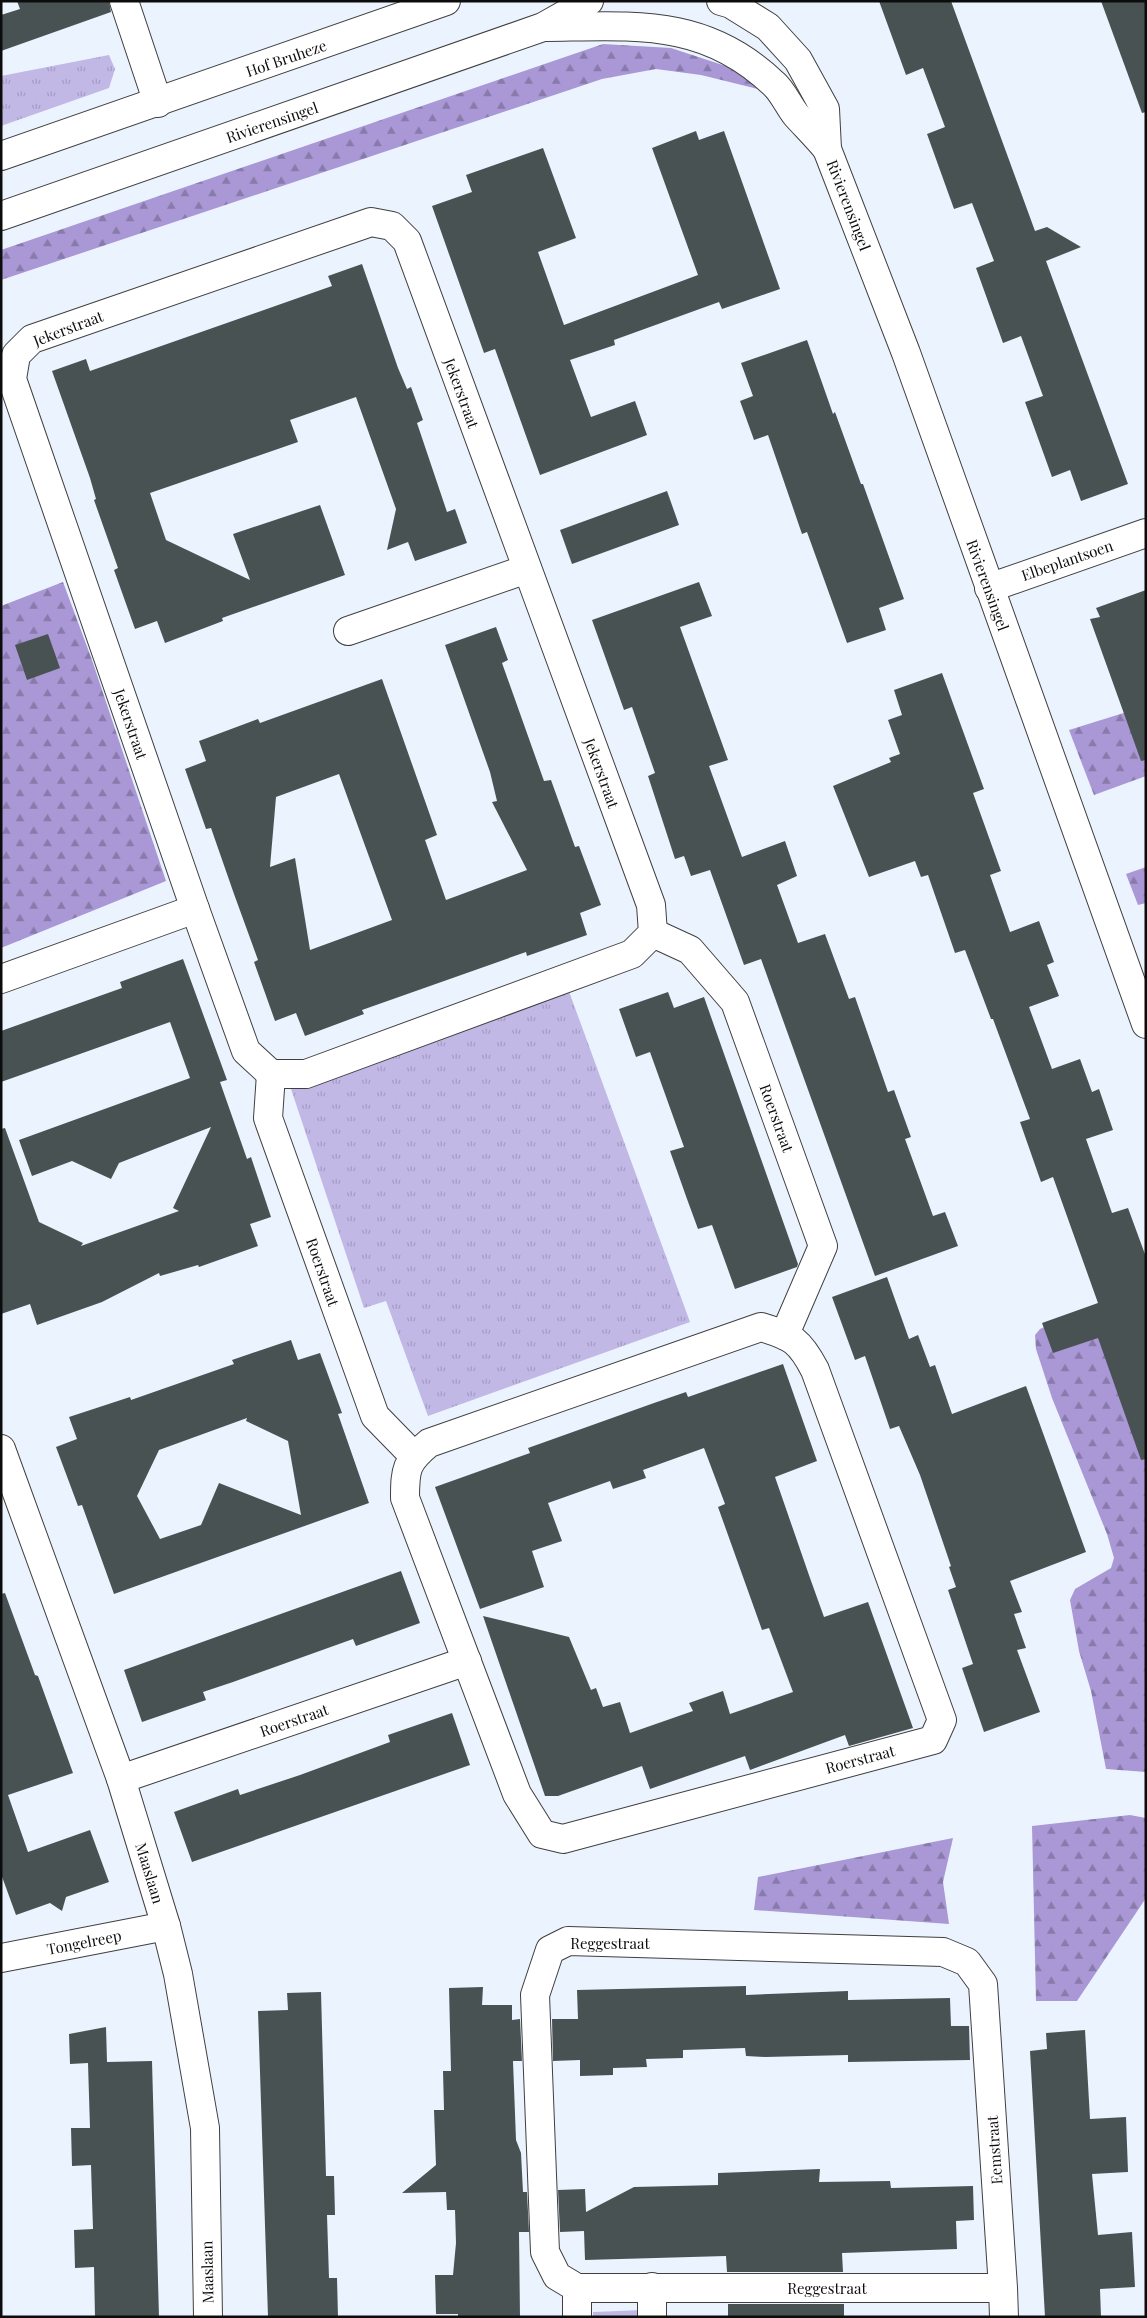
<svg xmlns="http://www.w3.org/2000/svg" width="1147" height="2318" viewBox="0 0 1147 2318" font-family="'Playfair Display',serif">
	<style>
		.grass { fill: url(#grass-tufts) }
		.forest { fill: url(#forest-firs) }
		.building { fill: #495253; fill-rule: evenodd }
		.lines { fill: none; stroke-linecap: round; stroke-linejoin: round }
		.minor-casing { stroke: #3f3f3f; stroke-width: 30 }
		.minor { stroke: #fff; stroke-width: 28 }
		.labels { text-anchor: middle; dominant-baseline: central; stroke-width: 5; stroke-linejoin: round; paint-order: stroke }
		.street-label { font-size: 15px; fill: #0c0c0c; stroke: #fff }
	</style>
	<defs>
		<pattern id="grass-tufts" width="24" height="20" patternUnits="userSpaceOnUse" patternTransform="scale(1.25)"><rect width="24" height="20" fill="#c1b8e6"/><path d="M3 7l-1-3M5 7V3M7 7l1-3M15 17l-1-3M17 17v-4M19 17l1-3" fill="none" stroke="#a59dc4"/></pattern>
		<pattern id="forest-firs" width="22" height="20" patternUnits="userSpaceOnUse" patternTransform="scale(1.25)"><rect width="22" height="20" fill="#a998d5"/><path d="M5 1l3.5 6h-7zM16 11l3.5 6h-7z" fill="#887aab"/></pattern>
	</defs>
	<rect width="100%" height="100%" fill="#ebf4fe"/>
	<!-- grass -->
	<g class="grass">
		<polygon points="109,55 115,69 109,88 1,126 1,76"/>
		<polygon points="567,986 690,1322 428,1416 386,1301 364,1308 291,1089"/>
		<polygon points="642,2310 643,2317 593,2317 593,2312"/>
	</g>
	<!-- forest -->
	<g class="forest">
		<polygon points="603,44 671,48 750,74 770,92 701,75 656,69 602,79 1,280 1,250"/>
		<polygon points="63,582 92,660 166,881 1,948 1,606"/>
		<polygon points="1146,706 1146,776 1094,795 1069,730"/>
		<polygon points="1146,867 1146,903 1138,905 1126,874"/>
		<polygon points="1146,1282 1146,1772 1106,1769 1091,1691 1079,1651 1070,1600 1075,1589 1111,1568 1114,1558 1107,1534 1052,1398 1036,1349 1035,1335 1040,1329"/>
		<polygon points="1130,1815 1146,1818 1146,1898 1077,2001 1036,2001 1032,1826"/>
		<polygon points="953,1838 943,1882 949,1924 754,1910 758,1877"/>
	</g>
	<!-- building -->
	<g class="building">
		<polygon points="17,1 109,1 111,12 1,51 1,15 20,9"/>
		<polygon points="879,1 951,1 1035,231 1047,227 1081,247 1046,261 1128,484 1081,501 1070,470 1052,477 1025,402 1043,396 1021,336 1003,343 976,268 994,261 972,203 954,209 927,134 945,127 923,68 906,75"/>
		<polygon points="1101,1 1146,1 1146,112 1142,113"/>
		<polygon points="696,131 699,140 724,131 780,289 722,309 719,302 614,340 615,345 570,360 591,417 635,401 647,435 540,475 495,349 484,353 432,206 472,192 466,175 543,148 576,238 538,252 564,325 698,275 652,148"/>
		<polygon points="362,264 398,368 407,389 411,387 423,420 417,423 447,512 455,509 467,543 415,561 408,542 387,550 396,509 356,397 290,420 298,442 150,493 166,540 250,580 233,534 320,505 345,575 222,618 223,621 165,643 157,621 135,629 114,570 118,568 94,500 96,499 90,478 52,371 86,359 90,371 332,286 328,276"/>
		<polygon points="807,340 833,414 835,412 861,484 863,484 904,599 879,608 886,630 847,643 807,532 802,534 768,435 754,440 740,401 753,396 741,363"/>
		<polygon points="667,491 679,525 572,564 560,530"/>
		<polygon points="699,582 712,616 680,627 728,760 709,766 742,857 785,841 797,876 777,885 798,943 825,934 849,999 855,997 888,1092 894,1090 911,1137 905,1139 933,1216 945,1212 958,1246 875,1276 761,959 744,965 710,870 691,876 684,856 675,859 648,776 655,773 632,707 624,710 592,620"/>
		<polygon points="1146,590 1146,760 1141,761 1090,619 1100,617 1096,608"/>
		<path d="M 496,627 L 508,660 L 502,663 L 544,781 L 551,780 L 575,847 L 579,846 L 601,905 L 580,913 L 587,935 L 527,956 L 526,952 L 362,1010 L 364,1014 L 305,1036 L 296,1013 L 275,1021 L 254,962 L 258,960 L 234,894 L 211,828 L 206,829 L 185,769 L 206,761 L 199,741 L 258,719 L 260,723 L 382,679 L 437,835 L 425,840 L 446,900 L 527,870 L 492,802 L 497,801 L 490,772 L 445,645 ZM 339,774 L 392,920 L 310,950 L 295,858 L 270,867 L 276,797 Z"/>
		<polygon points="48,634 60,668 27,680 15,645"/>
		<polygon points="942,673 984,789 973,793 1001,871 990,875 1010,932 1039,921 1054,962 1047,965 1059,996 1029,1007 1052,1069 1080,1059 1092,1092 1099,1089 1113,1130 1086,1139 1112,1213 1128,1208 1146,1257 1146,1459 1141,1460 1098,1338 1053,1353 1042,1323 1098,1303 1053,1177 1041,1182 1020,1122 1030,1119 993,1019 991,1019 965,950 955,953 928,875 921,877 915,861 869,877 833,786 891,762 889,758 900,754 888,720 902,715 894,690"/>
		<polygon points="183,959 227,1080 220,1082 247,1159 251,1157 271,1217 250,1224 258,1246 199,1267 198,1265 160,1276 159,1273 102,1302 37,1325 30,1304 1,1314 1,1129 5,1128 39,1222 83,1243 81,1246 179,1211 173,1208 211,1127 119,1163 111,1179 72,1161 32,1176 19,1140 190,1078 170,1022 1,1082 1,1031 122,988 120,982"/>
		<polygon points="668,992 674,1008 704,997 798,1264 797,1267 735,1289 712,1225 698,1229 687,1199 670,1151 684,1147 650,1052 636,1057 619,1009"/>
		<polygon points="887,1277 909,1339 918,1335 930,1367 935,1365 952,1414 1026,1386 1086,1552 1010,1581 1022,1612 1014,1614 1026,1648 1017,1650 1040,1712 984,1732 962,1668 973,1664 948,1590 956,1587 949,1567 951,1566 920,1475 899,1426 890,1429 865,1356 855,1360 832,1297"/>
		<path d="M 291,1340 L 298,1360 L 320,1353 L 342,1413 L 338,1414 L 369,1503 L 114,1594 L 82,1505 L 78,1506 L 56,1447 L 77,1439 L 69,1417 L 130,1397 L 131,1400 L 234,1364 L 232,1360 ZM 247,1418 L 246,1421 L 288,1441 L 301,1515 L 219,1483 L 201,1525 L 160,1539 L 137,1496 L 159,1450 Z"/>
		<polygon points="783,1364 817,1461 775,1477 810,1578 824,1617 868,1602 913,1728 849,1746 845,1735 750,1770 745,1756 650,1789 642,1766 558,1796 545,1796 483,1616 569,1637 591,1690 596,1688 603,1707 620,1702 630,1733 693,1711 689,1703 723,1691 730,1714 793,1692 769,1628 762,1630 718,1507 725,1504 704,1448 643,1470 646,1478 613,1489 610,1481 548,1503 562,1541 532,1551 544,1587 480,1609 435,1487 530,1453 528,1448 654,1403 686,1392 688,1397"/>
		<polygon points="401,1571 420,1623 356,1646 353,1639 233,1682 203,1692 206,1700 142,1722 124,1670"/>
		<polygon points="5,1593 35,1675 38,1676 73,1773 8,1795 28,1852 90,1830 109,1882 66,1897 62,1911 50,1903 16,1915 1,1874 1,1594"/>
		<polygon points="452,1713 470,1765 192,1862 174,1812 238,1789 240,1795 300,1775 390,1742 388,1735"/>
		<polygon points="746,1986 746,1995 848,1991 848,2000 950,1998 951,2026 969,2026 970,2060 848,2062 848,2055 765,2057 746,2056 745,2048 683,2050 683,2058 646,2059 647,2067 613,2068 613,2075 580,2076 580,2060 553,2061 552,2019 578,2019 577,1990"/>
		<polygon points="483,1987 482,2005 512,2005 512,2020 520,2019 522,2061 513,2061 516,2140 521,2153 523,2192 527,2192 529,2232 519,2232 520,2317 458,2317 458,2314 436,2314 435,2275 453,2275 456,2243 455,2210 447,2210 446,2192 402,2193 436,2165 434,2110 444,2110 443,2071 451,2071 449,1988"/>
		<polygon points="321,1992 326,2176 334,2176 335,2215 327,2215 329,2278 337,2278 338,2317 268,2317 258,2011 288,2010 287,1993"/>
		<polygon points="106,2027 107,2062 152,2061 159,2317 95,2317 94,2267 75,2268 74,2230 93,2229 92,2198 91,2165 72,2166 71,2128 90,2128 89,2096 88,2063 70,2064 69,2034"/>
		<polygon points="1085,2030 1090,2119 1126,2117 1128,2172 1092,2174 1098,2235 1132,2232 1135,2287 1100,2289 1101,2317 1045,2317 1030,2051 1047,2049 1046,2033"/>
		<polygon points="820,2169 819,2182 890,2181 891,2188 973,2186 974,2220 956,2221 957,2249 842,2253 843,2272 727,2272 726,2256 585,2260 584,2231 560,2232 558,2190 585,2189 586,2212 634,2187 718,2185 718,2173"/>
		<rect x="728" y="2304" width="116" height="13"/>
	</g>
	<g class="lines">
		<!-- minor casing -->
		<g class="minor-casing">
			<g id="minor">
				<polyline points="124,1 158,103"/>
				<polyline points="721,1 731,4 768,27 798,60 825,109 827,149 906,353 1146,1024"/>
				<path d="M 547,27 C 635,26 705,18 774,84 C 783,92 788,105 796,115 C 806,126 817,137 827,149"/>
				<polyline points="1,156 446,1"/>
				<polyline points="1,216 543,27 589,1"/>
				<polygon points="371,222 392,226 407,241 651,905 653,933 632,954 306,1074 271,1074 246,1051 195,909 12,379 16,355 32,339"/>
				<polyline points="989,588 1146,533"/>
				<polyline points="348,631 527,569"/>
				<polyline points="653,933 690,950 735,1002 823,1246 785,1334"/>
				<polyline points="1,979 195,909"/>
				<polyline points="271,1074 268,1118 375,1416 414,1456"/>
				<path d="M 761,1327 C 792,1336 800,1341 815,1370 L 942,1720 L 933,1740 L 563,1839 L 542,1834 L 517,1794 L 405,1498 C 405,1469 406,1462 429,1443 Z"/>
				<polyline points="1,1449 121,1779 166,1926 178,1974 205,2128 208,2317"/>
				<polyline points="121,1779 467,1661"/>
				<polyline points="1,1958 166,1926"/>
				<polyline points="652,2287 652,2317"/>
				<polyline points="577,2288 577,2317"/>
				<polyline points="1003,2288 577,2288 557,2276 545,2252 535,1995 550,1950 568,1941 943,1952 967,1962 983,1984 1003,2288 1004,2317"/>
			</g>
		</g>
		<!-- minor -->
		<use href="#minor" class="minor"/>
	</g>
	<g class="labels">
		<!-- street labels -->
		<g class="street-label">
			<text transform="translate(286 58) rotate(-19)">Hof Bruheze</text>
			<text transform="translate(272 122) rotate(-19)">Rivierensingel</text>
			<text transform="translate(849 205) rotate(69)">Rivierensingel</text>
			<text transform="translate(68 328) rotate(-21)">Jekerstraat</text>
			<text transform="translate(462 393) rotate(70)">Jekerstraat</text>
			<text transform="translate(1067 560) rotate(-19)">Elbeplantsoen</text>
			<text transform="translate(988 585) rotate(70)">Rivierensingel</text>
			<text transform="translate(131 724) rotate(71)">Jekerstraat</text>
			<text transform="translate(602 773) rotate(70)">Jekerstraat</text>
			<text transform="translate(777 1118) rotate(70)">Roerstraat</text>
			<text transform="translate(323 1272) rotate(71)">Roerstraat</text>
			<text transform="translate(294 1720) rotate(-19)">Roerstraat</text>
			<text transform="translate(860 1759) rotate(-15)">Roerstraat</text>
			<text transform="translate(150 1873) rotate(73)">Maaslaan</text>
			<text transform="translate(84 1942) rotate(-11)">Tongelreep</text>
			<text x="610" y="1943">Reggestraat</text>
			<text transform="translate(994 2150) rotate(-94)">Eemstraat</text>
			<text transform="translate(207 2272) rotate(-91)">Maaslaan</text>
			<text x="827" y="2288">Reggestraat</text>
		</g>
	</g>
	<!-- border -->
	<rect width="1147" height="2318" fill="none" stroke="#0c0c0c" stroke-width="5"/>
</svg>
